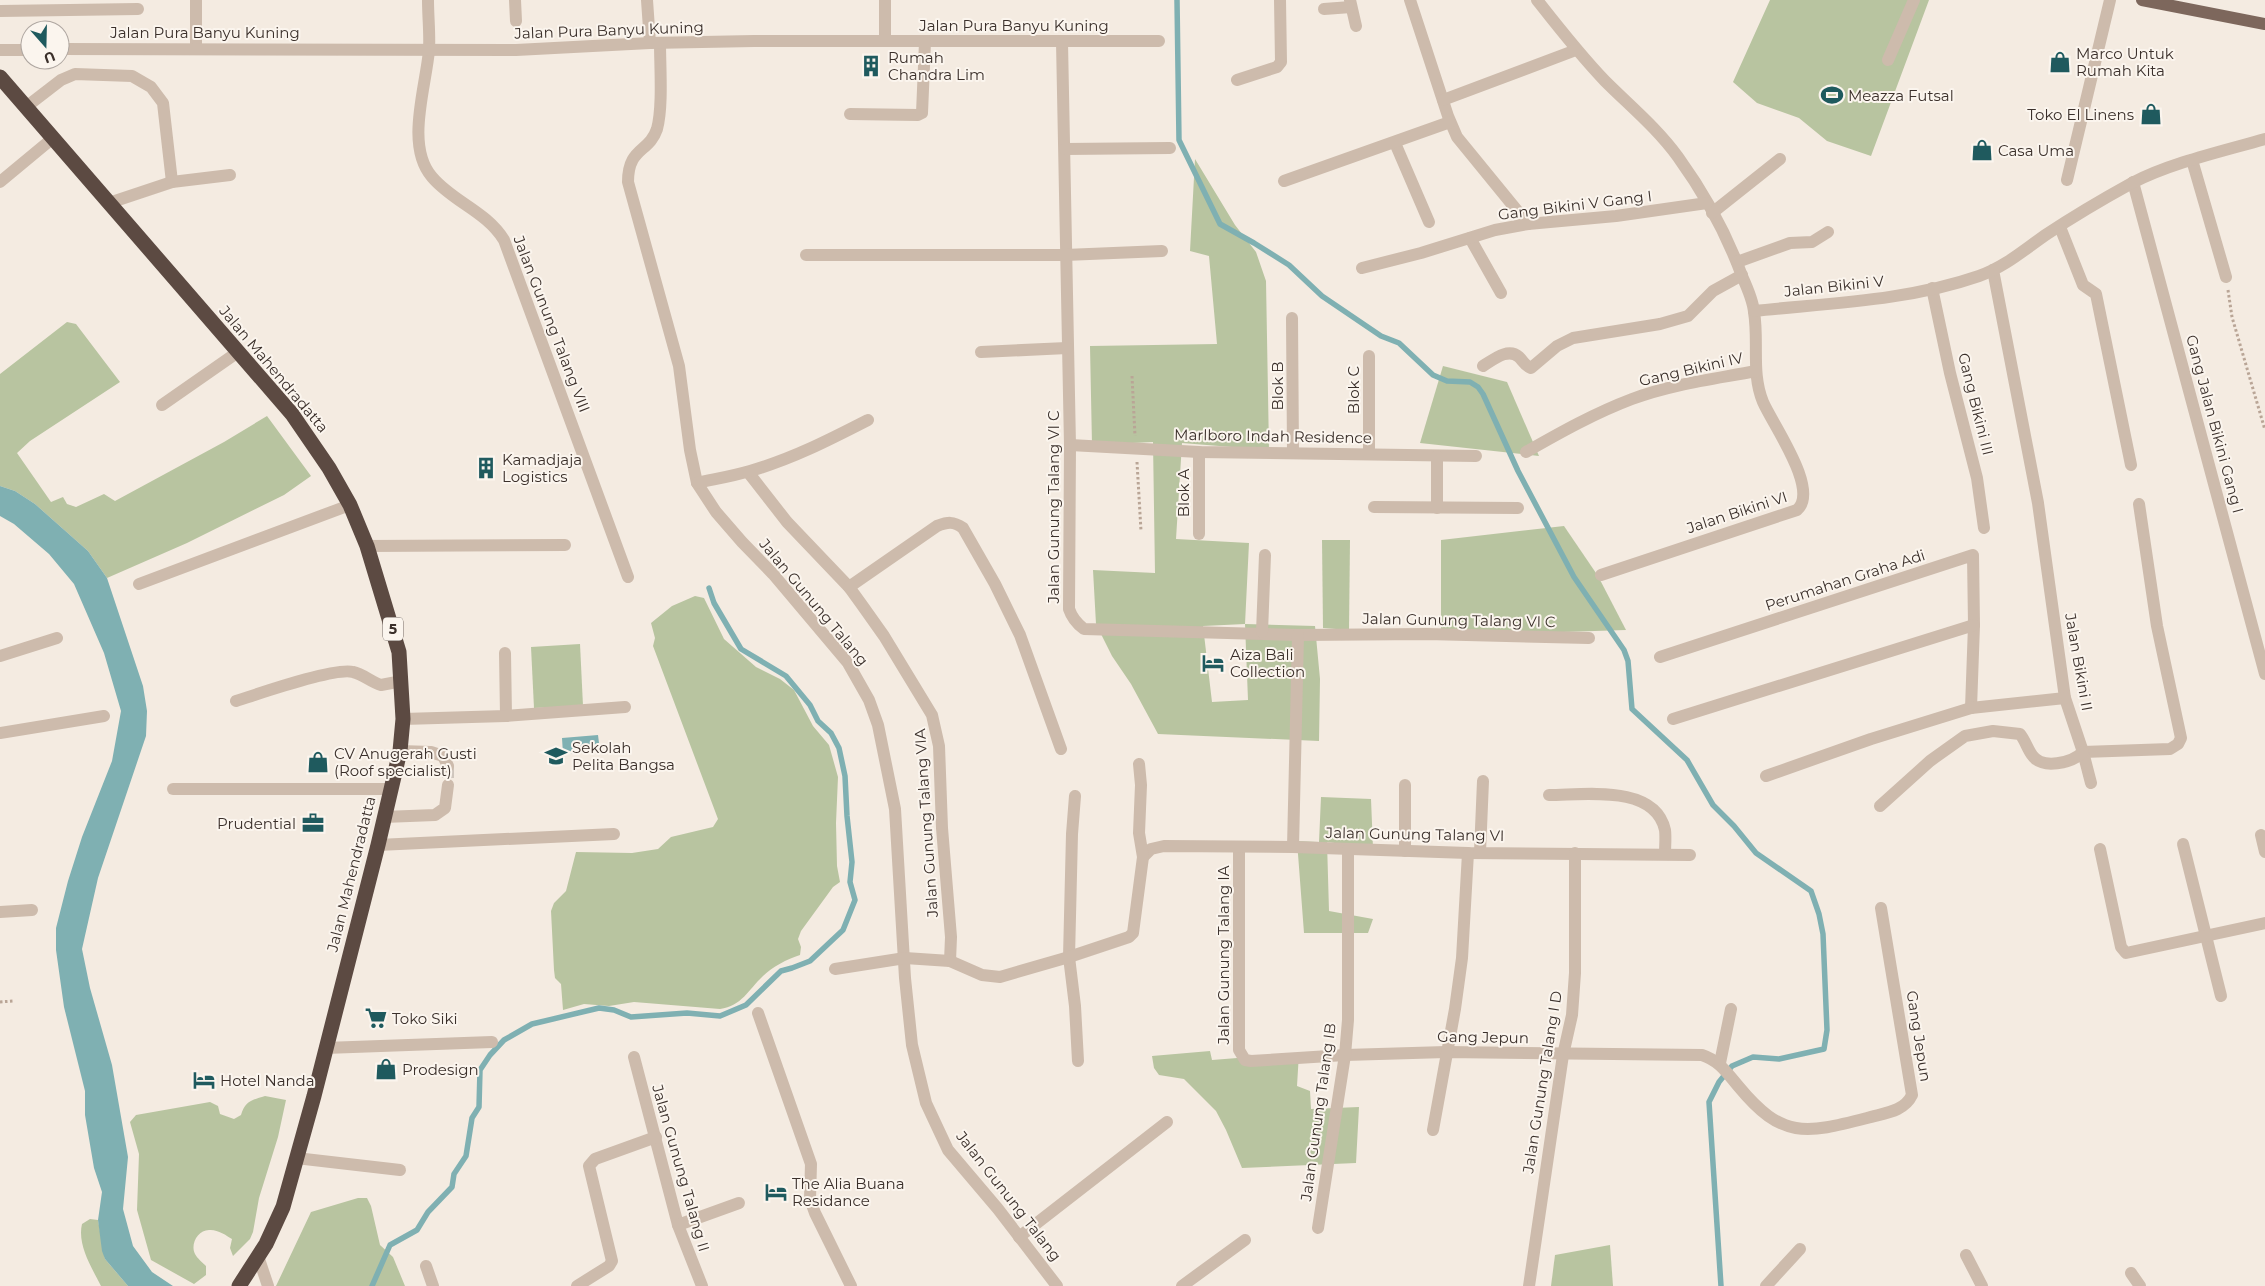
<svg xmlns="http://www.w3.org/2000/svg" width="2265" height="1286" viewBox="0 0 2265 1286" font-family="Montserrat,sans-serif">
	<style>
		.green { fill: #b8c4a0; fill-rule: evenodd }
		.water { fill: #7fb0b2 }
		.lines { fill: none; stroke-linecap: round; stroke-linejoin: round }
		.stream { stroke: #7fb0b2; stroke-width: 5.5 }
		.minor-tunnel { stroke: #cfc6bd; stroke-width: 12; stroke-dasharray: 12 6; stroke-linecap: butt }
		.path { stroke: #b9a596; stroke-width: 3; stroke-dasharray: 2.5 2.5; stroke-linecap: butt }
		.minor { stroke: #cdbbac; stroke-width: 12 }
		.major { stroke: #7d675c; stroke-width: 12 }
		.highway { stroke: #5c4a42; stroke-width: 15 }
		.labels { text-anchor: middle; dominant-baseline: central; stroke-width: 4; stroke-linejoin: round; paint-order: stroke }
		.shield { fill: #fbf5ee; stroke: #756b66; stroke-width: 1 }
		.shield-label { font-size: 14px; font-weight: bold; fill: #3b302b }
		.street-label { font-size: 15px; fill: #3b302b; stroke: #fbf5ee }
		.poi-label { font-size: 15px; fill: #3b302b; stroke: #fbf5ee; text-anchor: start }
	</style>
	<rect width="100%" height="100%" fill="#f4ebe1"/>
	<!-- green -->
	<g class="green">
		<polygon points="1770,0 1929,0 1871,156 1827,141 1799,118 1757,103 1733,82"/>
		<path d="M 1195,159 L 1235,225 L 1256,252 L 1266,281 L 1269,450 L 1182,443 L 1176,539 L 1249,543 L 1245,624 L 1315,626 L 1320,679 L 1319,741 L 1158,734 L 1131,684 L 1112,656 L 1096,624 L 1093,570 L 1155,573 L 1153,442 L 1092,445 L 1090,346 L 1217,344 L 1209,256 L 1190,251 ZM 1245,624 L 1248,700 L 1212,702 L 1203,626 Z"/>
		<polygon points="67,322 76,324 120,382 30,441 17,453 51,502 63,497 67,504 76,507 104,494 115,501 224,442 267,416 311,476 284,495 187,543 107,578 88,551 35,504 15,491 0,486 0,374"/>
		<polygon points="1443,366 1507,382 1539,456 1420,443"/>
		<polygon points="1564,526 1598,576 1626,630 1441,636 1441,540"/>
		<polygon points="1322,540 1350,540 1349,630 1323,628"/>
		<path d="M 695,596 L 704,598 L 724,639 L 756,667 L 780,679 L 794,690 L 813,726 L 829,745 L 838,777 L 836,823 L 837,866 L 840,882 L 833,887 L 801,931 L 798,939 L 801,947 L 800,955 C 787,959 772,967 763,976 C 748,990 742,1006 720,1009 L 634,1002 L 609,1006 L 584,1004 L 563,1010 L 561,984 L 555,978 L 554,970 L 551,911 L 554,903 L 566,891 L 576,852 L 632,853 L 658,849 L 671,837 L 713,827 L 718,819 L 653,646 L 655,638 L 651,623 L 672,606 Z"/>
		<polygon points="580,644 583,706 534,708 531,647"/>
		<polygon points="1321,797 1371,799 1373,848 1327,842 1329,911 1373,919 1368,933 1304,933 1297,841 1319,842"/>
		<polygon points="1210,1051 1212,1060 1299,1053 1297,1086 1310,1091 1311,1109 1359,1107 1356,1163 1242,1168 1226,1130 1216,1111 1184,1079 1159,1075 1154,1068 1152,1056"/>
		<path d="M 265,1096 L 286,1100 L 278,1137 L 259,1198 L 253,1232 L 250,1239 L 233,1256 L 230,1248 L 232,1239 C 226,1235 217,1229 209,1230 C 198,1230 190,1244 195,1254 C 197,1258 203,1263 206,1266 L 206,1275 L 194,1284 L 151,1260 L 137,1210 L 139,1154 L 130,1122 L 136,1115 L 210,1102 L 218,1106 L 220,1114 L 234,1119 L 241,1115 C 245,1101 252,1100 265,1096 Z"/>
		<polygon points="358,1198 367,1198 371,1206 380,1245 393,1257 405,1286 276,1286 311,1212"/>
		<path d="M 90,1219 L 98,1220 L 105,1259 L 128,1286 L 101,1286 C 92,1268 77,1245 82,1224 Z"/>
		<polygon points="1610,1245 1613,1286 1551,1286 1555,1255"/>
	</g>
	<!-- water -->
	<g class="water">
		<polygon points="0,486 15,491 35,504 88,551 107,578 143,686 147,711 146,736 98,878 82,949 90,988 112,1065 128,1157 123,1209 133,1246 152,1272 173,1286 128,1286 105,1259 102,1251 98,1220 102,1192 94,1168 85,1115 85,1091 64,1007 56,950 56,928 68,881 82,837 112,761 121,711 104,653 74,584 49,554 14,524 0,516"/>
		<polygon points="598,735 600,751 563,754 562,738"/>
	</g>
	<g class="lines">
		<!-- stream -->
		<g class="stream">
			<polyline points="1177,0 1179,140 1220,224 1254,243 1289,265 1322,296 1381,336 1399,343 1433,375 1447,381 1470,382 1478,387 1483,394 1518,471 1574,577 1624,650 1628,661 1632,709 1687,760 1713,805 1734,826 1756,853 1811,891 1819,914 1823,934 1827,1030 1824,1049 1779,1059 1753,1057 1732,1066 1719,1082 1709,1102 1721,1286"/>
			<polyline points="372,1286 390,1245 417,1230 428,1212 452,1187 454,1174 466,1156 472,1118 479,1107 480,1070 490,1055 504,1040 532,1024 599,1008 614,1010 631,1017 687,1013 720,1016 746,1005 781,971 792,968 810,961 843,930 855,900 850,882 852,862 847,816 845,776 839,748 831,733 818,721 810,705 786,676 741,649 714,603 709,588"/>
		</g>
		<!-- minor-tunnel -->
		<polyline class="minor-tunnel" points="448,766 448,785"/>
		<!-- path -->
		<g class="path">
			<polyline points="2228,290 2232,317 2265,430"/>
			<polyline points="1132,376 1135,436"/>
			<polyline points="1137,462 1141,531"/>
			<polyline points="0,1002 13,1001"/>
		</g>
		<!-- minor -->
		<g class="minor">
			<path d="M 428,0 C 428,17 430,34 429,50 C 426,87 405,146 432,177 C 453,202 486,211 504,240 L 628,577"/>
			<polyline points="515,0 516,21"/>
			<polyline points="647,0 650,43"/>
			<polyline points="885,0 885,40"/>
			<polyline points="1350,0 1356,26"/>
			<polyline points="1410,0 1448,116 1457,137 1528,224"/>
			<path d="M 1537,0 C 1559,28 1580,55 1605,81 C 1630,106 1657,128 1678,157 C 1704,193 1727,235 1742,276 C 1747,287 1753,300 1754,312 C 1759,342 1751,373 1763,402 C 1773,425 1820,490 1797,510 L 1601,575"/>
			<polyline points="1324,9 1351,7"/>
			<polyline points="0,11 138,9"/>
			<path d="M 1062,42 L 1070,445 L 1069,609 C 1072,618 1076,623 1084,629 L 1298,635 L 1427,634 L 1589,638"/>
			<path d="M 660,43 C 660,67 663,107 657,129 C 649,153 628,147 628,182 L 679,366 L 690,450 L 697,483 L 716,512 L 742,542 L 773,574 L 848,663 L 869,700 L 878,725 L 895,809 L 905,978 L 912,1045 L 926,1103 L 948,1150 L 998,1209 L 1057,1286"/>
			<polyline points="196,48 196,0"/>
			<polyline points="60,49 516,50 650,43 754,41 1159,41"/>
			<polyline points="0,50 30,50"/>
			<polyline points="1888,60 1914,0"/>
			<polyline points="1237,80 1277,67 1281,62 1280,0"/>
			<polyline points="1443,100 1576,50"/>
			<polyline points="26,107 61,80 75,74 132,76 151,87 163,103 172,182"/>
			<polyline points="850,114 918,115 922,113 925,42"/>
			<polyline points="1395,143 1429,222"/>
			<polyline points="1065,149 1170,148"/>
			<polyline points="2192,160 2226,277"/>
			<polyline points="2067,180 2110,0"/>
			<polyline points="1284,181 1450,122"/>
			<polyline points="0,182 53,138"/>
			<polyline points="2133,182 2265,674"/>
			<polyline points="109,203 172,182 230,175"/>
			<polyline points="1712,213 1780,159"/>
			<polyline points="2060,227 2083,285 2096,294 2131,465"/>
			<polyline points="1470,238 1501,293"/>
			<polyline points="806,255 1065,255 1162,251"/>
			<polyline points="1737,262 1790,243 1812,242 1828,232"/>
			<polyline points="1362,268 1421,253 1495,230 1528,224 1616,216 1707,203"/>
			<polyline points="1993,270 2038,503 2065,698 2083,752 2170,749 2178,744 2181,738 2157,626 2139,504"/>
			<polyline points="1932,288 1950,373 1977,478 1984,528"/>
			<path d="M 1754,311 C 1829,303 1907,301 1979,276 C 2005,267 2025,249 2047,234 C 2074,216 2103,199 2132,183 C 2170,163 2223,151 2265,139"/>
			<polyline points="1292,318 1293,453"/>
			<polyline points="981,352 1067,348"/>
			<path d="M 1483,366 C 1493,360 1508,347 1519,357 C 1523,361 1525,366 1531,368 L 1557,346 L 1573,338 L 1660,324 L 1688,316 L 1713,291 L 1742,275"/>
			<polyline points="162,405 238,352"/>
			<polyline points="1070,445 1199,452 1476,456"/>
			<path d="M 1526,452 C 1561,432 1595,413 1632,399 C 1672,384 1714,379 1756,371"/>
			<polyline points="1369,454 1369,356"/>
			<polyline points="748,472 787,522 849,587 862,605 884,636 932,715 939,746 942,828 951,937 950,961"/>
			<path d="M 697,483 C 715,479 733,476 750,471 C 792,459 829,440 868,420"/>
			<polyline points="1374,507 1518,508"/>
			<polyline points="1437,508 1437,456"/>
			<polyline points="1199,534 1199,452"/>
			<polyline points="367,546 565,545"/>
			<polyline points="139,584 350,505"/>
			<path d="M 849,587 L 937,526 C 948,522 953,521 963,528 L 995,584 L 1020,635 L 1061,749"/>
			<polyline points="1262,632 1265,555"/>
			<polyline points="505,653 506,716"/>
			<polyline points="0,656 57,638"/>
			<polyline points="1660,657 1973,555 1974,625 1971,708"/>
			<path d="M 236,701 C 258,694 335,667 353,672 C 363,674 371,682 381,685 L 402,681"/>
			<polyline points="403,719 506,716 625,707"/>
			<polyline points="1673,719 1974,625"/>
			<polyline points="0,733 104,716"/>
			<polyline points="400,751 431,752 443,756 448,766"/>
			<polyline points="2083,752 2091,783"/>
			<polyline points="1766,776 1871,739 1971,708 2065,698"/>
			<polyline points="173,789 391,789"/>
			<path d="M 1549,795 C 1584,795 1655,784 1665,830 C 1666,837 1665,846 1665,854"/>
			<polyline points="1075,796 1072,834 1069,957 1075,1006 1078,1061"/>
			<path d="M 1880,806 L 1930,761 L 1965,736 L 1993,731 L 2020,734 C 2025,740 2027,748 2032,755 C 2042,770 2072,763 2083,752"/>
			<polyline points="384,817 435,815 445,808 448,785"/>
			<polyline points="2261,835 2265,852"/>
			<polyline points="2183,844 2221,996"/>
			<polyline points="378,845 614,834"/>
			<path d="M 1239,847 L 1239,1050 L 1245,1060 L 1251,1061 L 1345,1055 L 1446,1052 L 1702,1055 C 1720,1061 1727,1073 1739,1087 C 1782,1139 1805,1134 1867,1118 C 1884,1113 1904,1112 1912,1095 L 1881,908"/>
			<polyline points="1293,847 1298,635"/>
			<polyline points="2100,849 2121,947 2126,953 2265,923"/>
			<polyline points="1405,851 1405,785"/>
			<polyline points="1480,852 1483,781"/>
			<polyline points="1143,857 1151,849 1164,846 1293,847 1468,853 1690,855"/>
			<polyline points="0,912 32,910"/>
			<polyline points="835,969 905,958 950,961 982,975 1000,977 1069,957 1129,937 1133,933 1143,857 1139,833 1141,785 1139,764"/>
			<polyline points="758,1013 811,1164 810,1199 815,1213 851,1286"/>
			<polyline points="325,1048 492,1042"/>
			<polyline points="634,1057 678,1225 702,1286"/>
			<polyline points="1720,1063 1731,1009"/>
			<polyline points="1433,1130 1455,1009 1462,958 1468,853"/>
			<polyline points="296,1158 400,1170"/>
			<polyline points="678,1225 739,1203"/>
			<polyline points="1318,1228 1345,1055 1348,1020 1348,850"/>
			<polyline points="1019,1237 1167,1122"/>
			<polyline points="1966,1255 1982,1286"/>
			<polyline points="258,1256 268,1286"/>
			<polyline points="426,1266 433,1286"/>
			<polyline points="2131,1273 2140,1286"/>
			<polyline points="577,1286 609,1266 612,1261 589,1166 595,1159 656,1137"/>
			<polyline points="1182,1286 1245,1240"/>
			<polyline points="1529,1286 1563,1055 1572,1015 1575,973 1575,853"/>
			<polyline points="1766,1286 1800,1249"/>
		</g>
		<!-- major -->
		<polyline class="major" points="2142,0 2265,24"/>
		<!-- highway -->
		<polyline class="highway" points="0,77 292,414 329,468 350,505 367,546 399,652 403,719 400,751 378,845 314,1096 283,1207 266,1244 239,1286"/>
	</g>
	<!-- icons -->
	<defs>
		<g id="shop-bare" transform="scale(1.725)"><path d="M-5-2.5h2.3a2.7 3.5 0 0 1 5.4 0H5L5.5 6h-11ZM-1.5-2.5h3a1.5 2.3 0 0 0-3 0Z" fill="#1f5a5e" stroke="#fbf5ee" stroke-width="2.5" paint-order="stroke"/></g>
		<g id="building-bare" transform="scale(1.725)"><path d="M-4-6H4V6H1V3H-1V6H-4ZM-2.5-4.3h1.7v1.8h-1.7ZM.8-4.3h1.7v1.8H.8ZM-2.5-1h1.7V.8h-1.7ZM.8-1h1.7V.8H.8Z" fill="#1f5a5e" stroke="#fbf5ee" stroke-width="2.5" paint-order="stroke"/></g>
		<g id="stadium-bare" transform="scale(1.725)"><path d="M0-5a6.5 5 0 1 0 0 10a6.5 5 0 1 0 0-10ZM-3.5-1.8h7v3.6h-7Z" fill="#1f5a5e" stroke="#fbf5ee" stroke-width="2.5" paint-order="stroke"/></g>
		<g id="hotel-bare" transform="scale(1.725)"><path d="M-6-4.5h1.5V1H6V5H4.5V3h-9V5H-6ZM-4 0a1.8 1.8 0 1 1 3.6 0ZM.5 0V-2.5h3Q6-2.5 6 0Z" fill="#1f5a5e" stroke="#fbf5ee" stroke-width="2.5" paint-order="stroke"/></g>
		<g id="school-bare" transform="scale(1.725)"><path d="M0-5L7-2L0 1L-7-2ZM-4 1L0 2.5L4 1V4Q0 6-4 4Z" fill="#1f5a5e" stroke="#fbf5ee" stroke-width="2.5" paint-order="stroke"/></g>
		<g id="office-bare" transform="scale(1.725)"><path d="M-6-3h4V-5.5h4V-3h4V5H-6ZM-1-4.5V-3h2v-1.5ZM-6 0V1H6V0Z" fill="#1f5a5e" stroke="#fbf5ee" stroke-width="2.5" paint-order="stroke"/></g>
		<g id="supermarket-bare" transform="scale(1.725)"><path d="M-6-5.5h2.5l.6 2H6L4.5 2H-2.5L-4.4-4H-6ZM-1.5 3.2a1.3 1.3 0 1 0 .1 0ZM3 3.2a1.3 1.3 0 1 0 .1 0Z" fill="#1f5a5e" stroke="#fbf5ee" stroke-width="2.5" paint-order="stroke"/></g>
	</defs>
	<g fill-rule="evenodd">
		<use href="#shop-bare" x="2060" y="62"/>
		<use href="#building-bare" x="871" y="66"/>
		<use href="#stadium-bare" x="1832" y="95"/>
		<use href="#shop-bare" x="2151" y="114"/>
		<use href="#shop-bare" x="1982" y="150"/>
		<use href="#building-bare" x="486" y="468"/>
		<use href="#hotel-bare" x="1213" y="663"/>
		<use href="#school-bare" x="556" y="756"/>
		<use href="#shop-bare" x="318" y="762"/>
		<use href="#office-bare" x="313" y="823"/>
		<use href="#supermarket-bare" x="376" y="1018"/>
		<use href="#shop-bare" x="386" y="1069"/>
		<use href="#hotel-bare" x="204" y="1080"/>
		<use href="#hotel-bare" x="776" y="1192"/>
	</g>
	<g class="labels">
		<!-- shield labels -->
		<rect class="shield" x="383" y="617.5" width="20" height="23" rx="4"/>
		<g class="shield-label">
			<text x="393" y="629">5</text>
		</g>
		<!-- street labels -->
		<g class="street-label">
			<text x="1014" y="25">Jalan Pura Banyu Kuning</text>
			<text transform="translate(609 30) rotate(-2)">Jalan Pura Banyu Kuning</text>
			<text x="205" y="32">Jalan Pura Banyu Kuning</text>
			<text transform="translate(1575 205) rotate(-7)">Gang Bikini V Gang I</text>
			<text transform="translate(1834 286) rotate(-6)">Jalan Bikini V</text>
			<text transform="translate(552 324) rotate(69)">Jalan Gunung Talang VIII</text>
			<text transform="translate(274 369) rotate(50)">Jalan Mahendradatta</text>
			<text transform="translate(1691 369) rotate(-13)">Gang Bikini IV</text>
			<text transform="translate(1277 386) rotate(-90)">Blok B</text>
			<text transform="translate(1353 390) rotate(-90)">Blok C</text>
			<text transform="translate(1976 404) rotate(76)">Gang Bikini III</text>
			<text transform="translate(2215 424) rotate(75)">Gang Jalan Bikini Gang I</text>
			<text transform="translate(1273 436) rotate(1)">Marlboro Indah Residence</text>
			<text transform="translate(1183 493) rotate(-90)">Blok A</text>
			<text transform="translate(1053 507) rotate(-90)">Jalan Gunung Talang VI C</text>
			<text transform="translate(1737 512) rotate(-18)">Jalan Bikini VI</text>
			<text transform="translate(1845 580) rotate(-18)">Perumahan Graha Adi</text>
			<text transform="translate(814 602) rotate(50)">Jalan Gunung Talang</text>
			<text transform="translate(1459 620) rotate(1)">Jalan Gunung Talang VI C</text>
			<text transform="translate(2079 662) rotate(80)">Jalan Bikini II</text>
			<text transform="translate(926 823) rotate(-94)">Jalan Gunung Talang VIA</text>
			<text transform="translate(1415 834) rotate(1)">Jalan Gunung Talang VI</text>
			<text transform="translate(351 874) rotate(-76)">Jalan Mahendradatta</text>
			<text transform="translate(1223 955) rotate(-90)">Jalan Gunung Talang IA</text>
			<text transform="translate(1919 1036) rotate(81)">Gang Jepun</text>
			<text transform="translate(1483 1037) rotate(1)">Gang Jepun</text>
			<text transform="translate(1542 1082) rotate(-81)">Jalan Gunung Talang I D</text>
			<text transform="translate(1318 1112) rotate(-82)">Jalan Gunung Talang IB</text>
			<text transform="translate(681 1168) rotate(74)">Jalan Gunung Talang II</text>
			<text transform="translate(1009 1196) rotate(52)">Jalan Gunung Talang</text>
		</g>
		<!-- poi labels -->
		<g class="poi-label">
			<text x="2076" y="53">Marco Untuk<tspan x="2076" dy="17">Rumah Kita</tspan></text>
			<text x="888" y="57">Rumah<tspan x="888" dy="17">Chandra Lim</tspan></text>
			<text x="1848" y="95">Meazza Futsal</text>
			<text x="2134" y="114" text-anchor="end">Toko El Linens</text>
			<text x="1998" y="150">Casa Uma</text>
			<text x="502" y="459">Kamadjaja<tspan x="502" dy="17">Logistics</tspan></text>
			<text x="1230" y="654">Aiza Bali<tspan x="1230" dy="17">Collection</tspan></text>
			<text x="572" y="747">Sekolah<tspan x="572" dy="17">Pelita Bangsa</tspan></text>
			<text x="334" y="753">CV Anugerah Gusti<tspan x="334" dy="17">(Roof specialist)</tspan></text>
			<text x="296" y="823" text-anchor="end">Prudential</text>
			<text x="392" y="1018">Toko Siki</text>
			<text x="402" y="1069">Prodesign</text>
			<text x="220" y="1080">Hotel Nanda</text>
			<text x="792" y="1183">The Alia Buana<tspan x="792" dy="17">Residance</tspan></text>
		</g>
	</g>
	<!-- north arrow -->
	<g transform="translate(45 45) rotate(160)"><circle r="24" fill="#fbf5ee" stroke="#aea6a0"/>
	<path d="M0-4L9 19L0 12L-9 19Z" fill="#1f5a5e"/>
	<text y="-8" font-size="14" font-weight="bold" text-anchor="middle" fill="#3b302b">U</text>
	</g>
</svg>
